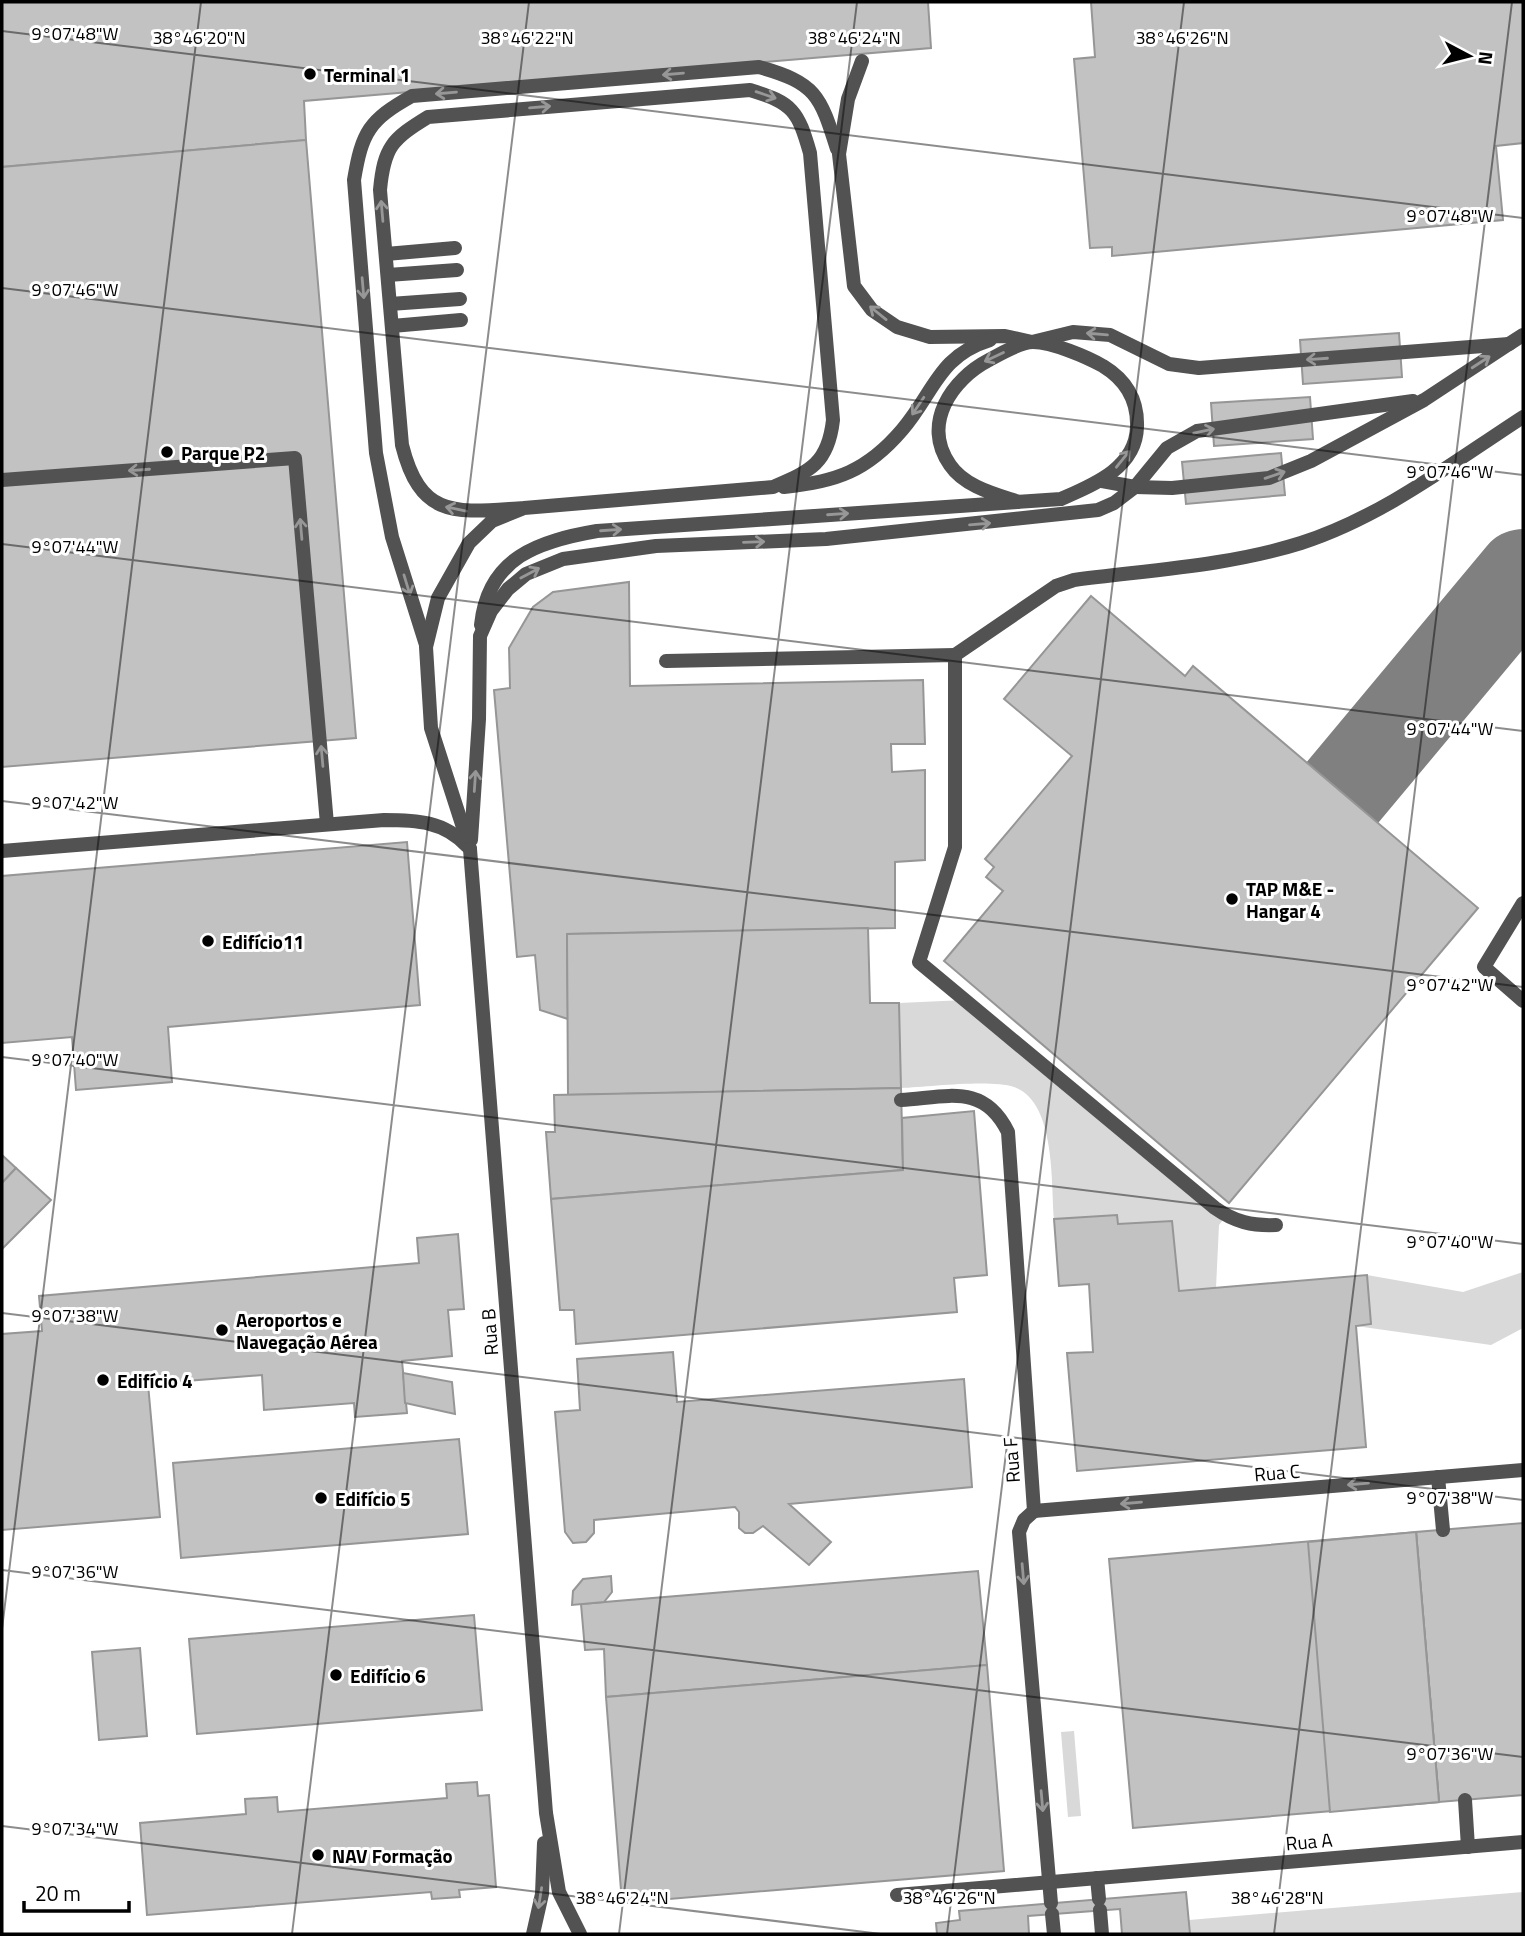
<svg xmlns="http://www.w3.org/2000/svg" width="1525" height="1936" viewBox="0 0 1525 1936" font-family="'Titillium Web',sans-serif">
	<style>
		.green { fill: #d9d9d9 }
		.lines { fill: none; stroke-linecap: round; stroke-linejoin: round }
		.taxiway { stroke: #808080; stroke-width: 94 }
		.building { fill: #c2c2c2; stroke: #969696; stroke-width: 2 }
		.lane { stroke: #525252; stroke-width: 14 }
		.street { stroke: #525252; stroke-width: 14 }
		.oneway { stroke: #979797 }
		.ticks { fill: none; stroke: #000; stroke-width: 2; stroke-opacity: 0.45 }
		.poi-dot { fill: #000; stroke: #fff; stroke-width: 2.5 }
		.labels { text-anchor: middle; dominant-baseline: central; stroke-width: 6; stroke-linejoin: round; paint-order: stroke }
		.poi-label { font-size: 19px; font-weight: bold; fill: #000; stroke: #fff; text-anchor: start }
		.street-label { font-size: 19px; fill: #000; stroke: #fff }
		.ticks-label { font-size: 18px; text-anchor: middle; fill: #000; stroke: #fff; stroke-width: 6; stroke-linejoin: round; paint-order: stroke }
	</style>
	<rect width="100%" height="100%" fill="#fff"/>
	<!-- green -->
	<g class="green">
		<path d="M 965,1000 L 1226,1216 L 1219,1225 L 1216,1288 L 1179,1291 L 1172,1221 L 1118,1224 L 1117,1215 L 1054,1219 C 1051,1183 1056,1102 1014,1087 C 990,1079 928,1087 901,1088 L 899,1003 Z"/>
		<polygon points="1523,1272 1523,1328 1491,1345 1356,1326 1371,1324 1367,1275 1463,1292"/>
		<polygon points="1074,1731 1081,1816 1068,1817 1061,1732"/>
		<polygon points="1523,1892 1523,1934 1190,1934 1189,1920"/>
	</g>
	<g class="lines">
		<!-- taxiway -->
		<polyline class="taxiway" points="1342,793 1523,576"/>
	</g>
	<!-- building -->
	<g class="building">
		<polygon points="2,2 928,2 931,48 304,101 306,140 2,167"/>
		<polygon points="1091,2 1523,2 1523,143 1496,146 1503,220 1112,256 1112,247 1090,248 1074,59 1095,57"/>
		<polygon points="306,140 356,738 2,767 2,167"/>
		<polygon points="1399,333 1402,377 1303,384 1300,340"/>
		<polygon points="1310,397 1313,439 1214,446 1211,403"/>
		<polygon points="1281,453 1285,495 1186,504 1182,462"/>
		<polygon points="629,582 630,686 923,680 925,744 891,744 892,772 925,770 925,860 895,862 895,928 567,934 568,1019 540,1010 535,955 517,957 494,690 510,688 509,648 533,607 553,592"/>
		<polygon points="1091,596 1185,676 1193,666 1478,908 1229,1203 944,961 1003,891 986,877 994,867 985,859 1072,756 1004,699"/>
		<polygon points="407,842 420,1005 168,1027 172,1082 76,1090 72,1037 2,1043 2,876"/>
		<polygon points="868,928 870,1003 899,1003 901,1088 568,1095 567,934"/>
		<polygon points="901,1088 903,1170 551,1199 546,1132 555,1132 554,1095"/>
		<polygon points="974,1111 987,1275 954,1278 957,1312 576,1344 574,1310 560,1310 551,1199 903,1170 902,1118"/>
		<polygon points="2,1155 16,1168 2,1183"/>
		<polygon points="16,1168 51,1200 2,1249 2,1254 2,1183"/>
		<polygon points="1117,1215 1118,1224 1172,1221 1179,1291 1367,1275 1371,1324 1356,1326 1366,1447 1077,1471 1067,1353 1093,1352 1089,1284 1059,1286 1054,1219"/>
		<polygon points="458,1234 464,1309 448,1310 452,1356 402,1361 407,1413 355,1417 354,1403 264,1410 262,1375 148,1384 160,1517 2,1530 2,1334 42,1331 39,1296 419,1263 417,1238"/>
		<polygon points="673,1352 677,1402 964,1379 972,1487 789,1504 831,1542 809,1565 763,1526 753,1533 745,1533 739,1528 739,1512 735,1507 594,1520 594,1533 586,1542 573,1543 565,1532 555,1412 580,1410 577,1359"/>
		<polygon points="403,1373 452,1382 455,1414 405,1403"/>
		<polygon points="459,1439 468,1534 181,1558 173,1463"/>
		<polygon points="1523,1523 1523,1795 1439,1802 1416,1532"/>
		<polygon points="1416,1532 1439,1802 1133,1828 1109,1559"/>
		<polygon points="1416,1532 1439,1802 1330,1812 1308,1542"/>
		<polygon points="978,1571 987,1665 606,1697 604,1649 585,1650 581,1604"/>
		<polygon points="611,1576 612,1592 604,1602 572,1605 573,1591 583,1579"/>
		<polygon points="474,1615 482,1710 197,1734 189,1639"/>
		<polygon points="140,1648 147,1736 99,1740 92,1652"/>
		<polygon points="987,1665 1004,1871 622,1903 606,1697"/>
		<polygon points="477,1782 478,1796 489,1795 496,1887 459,1890 460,1897 432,1899 431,1892 147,1915 140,1823 246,1814 245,1799 277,1797 278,1812 447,1798 446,1784"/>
		<polygon points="1186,1892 1190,1934 1122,1934 1120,1909 1028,1916 1029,1934 937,1934 936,1923 960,1920 959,1911"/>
	</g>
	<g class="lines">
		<!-- lane -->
		<g class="lane">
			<polyline points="862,61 848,99 839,154 854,286 872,310 897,327 930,337 1005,336 1032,342 1073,332 1110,335 1169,364 1199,368 1509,344 1424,400 1311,461 1269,478 1172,488 1135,487 1102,481"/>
			<polyline points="386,254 455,248"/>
			<polyline points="388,275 457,270"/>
			<polyline points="390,304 460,299"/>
			<polyline points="392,326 461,320"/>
			<polyline points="1509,344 1523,335"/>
			<polyline points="2,480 295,458 327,824"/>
			<path d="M 784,487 C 836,482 867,471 902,430 C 934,393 938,356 990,340"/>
			<path d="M 481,625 C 488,557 539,541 597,531 L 1061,499 C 1093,485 1136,468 1137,427 C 1138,400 1126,380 1103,366 C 1087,357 1052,342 1033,342 C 1020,342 1000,354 989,360 C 952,379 921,424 950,465 C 965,487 995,494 1019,502"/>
			<path d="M 426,645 L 392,537 L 376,453 L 354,180 C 362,132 369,120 412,96 L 759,67 C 816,83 820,95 837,149"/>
			<path d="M 955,655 L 1056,586 L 1074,580 C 1149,570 1228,566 1301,543 C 1382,517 1452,463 1523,417"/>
			<path d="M 666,661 L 955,655 L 955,847 L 919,962 L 1215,1208 C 1235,1222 1252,1226 1276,1225"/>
			<polyline points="471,840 479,719 480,636 491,611 508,589 526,574 563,559 656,546 826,539 1098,510 1114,503 1135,487 1167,448 1197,431 1413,401"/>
			<path d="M 470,849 L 431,728 L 426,647 L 438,598 L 469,543 L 492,521 L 524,508 L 773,487 C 810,471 828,464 833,420 L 810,153 C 798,111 793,103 750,90 L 428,117 C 392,139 384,147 380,190 L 402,445 C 421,521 458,512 524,508"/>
			<path d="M 2,851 L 384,820 C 416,820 444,821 467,846"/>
			<polyline points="1523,903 1484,967 1523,1001"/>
			<path d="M 901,1100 C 948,1097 984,1083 1008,1132 L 1034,1511"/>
			<polyline points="1438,1477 1443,1530"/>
			<polyline points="1034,1511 1523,1470"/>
			<polyline points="1034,1511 1024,1520 1019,1532 1051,1903"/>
			<polyline points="1465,1800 1468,1847"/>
			<polyline points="1097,1878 1099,1899"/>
			<polyline points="897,1895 1523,1842"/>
			<polyline points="1100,1910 1102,1934"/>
			<polyline points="1052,1914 1054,1934"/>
		</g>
		<!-- street -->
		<g class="street">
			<polyline points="470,849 546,1813 559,1892 580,1934"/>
			<polyline points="533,1934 542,1894 544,1843"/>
		</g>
	</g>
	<!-- one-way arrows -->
	<defs><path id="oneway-shaft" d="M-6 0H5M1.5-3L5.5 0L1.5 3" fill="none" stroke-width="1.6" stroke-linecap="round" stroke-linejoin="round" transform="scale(1.75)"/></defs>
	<g class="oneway">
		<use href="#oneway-shaft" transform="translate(673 74) rotate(175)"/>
		<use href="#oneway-shaft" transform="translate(446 93) rotate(175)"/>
		<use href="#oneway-shaft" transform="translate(766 95) rotate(19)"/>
		<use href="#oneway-shaft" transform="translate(540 107) rotate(-5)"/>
		<use href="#oneway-shaft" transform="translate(382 211) rotate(-95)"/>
		<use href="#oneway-shaft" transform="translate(363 288) rotate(85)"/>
		<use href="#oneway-shaft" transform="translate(878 313) rotate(-141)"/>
		<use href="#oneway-shaft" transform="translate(1097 334) rotate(-175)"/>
		<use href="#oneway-shaft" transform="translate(994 357) rotate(155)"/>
		<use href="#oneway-shaft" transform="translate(1317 359) rotate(176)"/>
		<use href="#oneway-shaft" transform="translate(1481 362) rotate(-33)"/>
		<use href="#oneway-shaft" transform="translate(918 406) rotate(124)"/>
		<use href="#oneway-shaft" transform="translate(1204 431) rotate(-12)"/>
		<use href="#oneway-shaft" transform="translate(1123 459) rotate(-51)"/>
		<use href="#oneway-shaft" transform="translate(139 470) rotate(176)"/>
		<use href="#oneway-shaft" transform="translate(1275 475) rotate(-19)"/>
		<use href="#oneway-shaft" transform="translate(456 509) rotate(-168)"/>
		<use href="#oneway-shaft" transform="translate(838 514) rotate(-4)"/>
		<use href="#oneway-shaft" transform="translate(980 524) rotate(-5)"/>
		<use href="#oneway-shaft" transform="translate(301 529) rotate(-95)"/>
		<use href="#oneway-shaft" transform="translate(611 530) rotate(-4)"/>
		<use href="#oneway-shaft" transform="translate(754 542) rotate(-2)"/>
		<use href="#oneway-shaft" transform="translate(530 573) rotate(-28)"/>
		<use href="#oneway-shaft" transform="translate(407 585) rotate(73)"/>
		<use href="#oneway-shaft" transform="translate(322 756) rotate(-95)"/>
		<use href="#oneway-shaft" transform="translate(475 781) rotate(-86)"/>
		<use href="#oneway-shaft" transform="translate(1358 1484) rotate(175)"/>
		<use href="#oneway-shaft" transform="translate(1131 1503) rotate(175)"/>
		<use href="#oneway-shaft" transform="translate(1023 1574) rotate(85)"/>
		<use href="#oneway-shaft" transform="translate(1042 1801) rotate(85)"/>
		<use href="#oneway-shaft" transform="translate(540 1898) rotate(99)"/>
	</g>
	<!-- ticks -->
	<path class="ticks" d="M 2,31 L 1523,218M 2,288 L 1523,475M 2,544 L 1523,731M 2,801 L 1523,987M 2,1057 L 1523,1244M 2,1313 L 1523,1500M 2,1570 L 1523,1757M 2,1629 L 201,2M 2,1826 L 881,1934M 292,1934 L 529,2M 619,1934 L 857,2M 947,1934 L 1184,2M 1274,1934 L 1512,2"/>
	<!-- markers -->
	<g class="poi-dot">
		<circle cx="310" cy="74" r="7"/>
		<circle cx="167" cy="452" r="7"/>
		<circle cx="1232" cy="899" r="7"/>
		<circle cx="208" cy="941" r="7"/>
		<circle cx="222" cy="1330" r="7"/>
		<circle cx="103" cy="1380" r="7"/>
		<circle cx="321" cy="1498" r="7"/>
		<circle cx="336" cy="1675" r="7"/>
		<circle cx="318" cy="1855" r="7"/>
	</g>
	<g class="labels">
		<!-- poi labels -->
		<g class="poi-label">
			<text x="324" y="74">Terminal 1</text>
			<text x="181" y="452">Parque P2</text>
			<text x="1246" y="888">TAP M&amp;E -<tspan x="1246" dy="22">Hangar 4</tspan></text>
			<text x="222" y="941">Edifício11</text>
			<text x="236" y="1319">Aeroportos e<tspan x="236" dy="22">Navegação Aérea</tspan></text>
			<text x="117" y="1380">Edifício 4</text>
			<text x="335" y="1498">Edifício 5</text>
			<text x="350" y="1675">Edifício 6</text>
			<text x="332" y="1855">NAV Formação</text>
		</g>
		<!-- street labels -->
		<g class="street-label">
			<text transform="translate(489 1332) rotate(-94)">Rua B</text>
			<text transform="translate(1011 1460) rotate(-94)">Rua F</text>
			<text transform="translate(1277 1472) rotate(-5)">Rua C</text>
			<text transform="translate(1309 1841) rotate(-5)">Rua A</text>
		</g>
	</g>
	<g class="ticks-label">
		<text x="75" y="40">9°07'48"W</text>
		<text x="199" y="44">38°46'20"N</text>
		<text x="527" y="44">38°46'22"N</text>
		<text x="854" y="44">38°46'24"N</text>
		<text x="1182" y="44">38°46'26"N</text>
		<text x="1450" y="222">9°07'48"W</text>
		<text x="75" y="296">9°07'46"W</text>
		<text x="1450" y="478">9°07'46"W</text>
		<text x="75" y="553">9°07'44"W</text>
		<text x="1450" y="735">9°07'44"W</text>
		<text x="75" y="809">9°07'42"W</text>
		<text x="1450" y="991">9°07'42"W</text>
		<text x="75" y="1066">9°07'40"W</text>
		<text x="1450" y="1248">9°07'40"W</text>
		<text x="75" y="1322">9°07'38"W</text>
		<text x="1450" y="1504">9°07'38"W</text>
		<text x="75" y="1578">9°07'36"W</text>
		<text x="1450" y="1760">9°07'36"W</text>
		<text x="75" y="1835">9°07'34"W</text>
		<text x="622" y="1904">38°46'24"N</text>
		<text x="949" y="1904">38°46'26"N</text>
		<text x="1277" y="1904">38°46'28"N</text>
	</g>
	<!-- border -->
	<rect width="1525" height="1936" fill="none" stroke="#000000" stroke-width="7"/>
	<!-- north arrow -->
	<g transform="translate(1469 56) rotate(97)" stroke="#ffffff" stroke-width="5" paint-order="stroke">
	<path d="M0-5L12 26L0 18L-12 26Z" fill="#000000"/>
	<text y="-10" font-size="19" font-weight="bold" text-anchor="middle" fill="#000000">N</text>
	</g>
	<!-- scale -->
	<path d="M24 1901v10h105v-10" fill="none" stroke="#000000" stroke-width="3.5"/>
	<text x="35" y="1901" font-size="21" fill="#000000" stroke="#ffffff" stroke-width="5" paint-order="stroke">20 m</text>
</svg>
